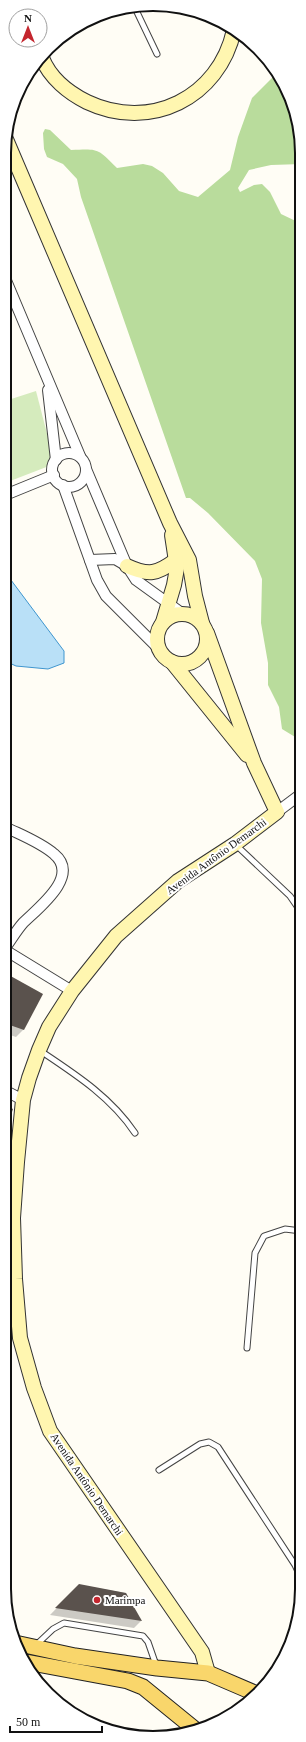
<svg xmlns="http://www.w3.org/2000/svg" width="306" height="1742" viewBox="0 0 306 1742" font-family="'Times New Roman',serif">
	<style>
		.green { fill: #d5ebbd }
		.forest { fill: #b9dc9c }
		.water { fill: #b9e0f7; stroke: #3f96cf }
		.shadow { fill: #0003 }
		.building { fill: #5a524d }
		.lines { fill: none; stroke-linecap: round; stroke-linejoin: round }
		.lane-casing { stroke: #444; stroke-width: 7 }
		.street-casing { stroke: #444; stroke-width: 12 }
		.secondary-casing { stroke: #333; stroke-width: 16 }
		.primary-casing { stroke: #222; stroke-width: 17 }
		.lane { stroke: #fff; stroke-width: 5 }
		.street { stroke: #fff; stroke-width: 10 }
		.secondary { stroke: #fff6b0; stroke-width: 14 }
		.primary { stroke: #f9d66b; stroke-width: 15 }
		.poi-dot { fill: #c4262e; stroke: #fff; stroke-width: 1.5 }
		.labels { text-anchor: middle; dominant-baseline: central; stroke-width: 4; stroke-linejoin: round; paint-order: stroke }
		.street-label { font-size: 11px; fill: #111; stroke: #fff }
		.poi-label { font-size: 11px; fill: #111; stroke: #fff; text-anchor: start }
		.rim { fill: none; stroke: #111; stroke-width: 2 }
	</style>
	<rect width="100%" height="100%" fill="#fffdf5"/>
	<!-- green -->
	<polygon class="green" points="36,391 52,453 49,466 5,483 5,401"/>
	<!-- forest -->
	<path class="forest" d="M 277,73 L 287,87 L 302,143 L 302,164 L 271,165 L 249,170 L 238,188 L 240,192 L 254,185 L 262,184 L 270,192 L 281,214 L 302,224 L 300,740 L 282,729 L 279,707 L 268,685 L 268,663 L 261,623 L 262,579 L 255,561 L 208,513 L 190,498 L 186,498 L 81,197 L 77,179 L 63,164 L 47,157 L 44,149 L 43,133 L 45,129 L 50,130 L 71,150 C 99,149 97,148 117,168 L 143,164 L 152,166 L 163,173 L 179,191 L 198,197 L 230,170 L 238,137 L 252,98 Z"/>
	<!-- water -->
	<polygon class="water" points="5,572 64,651 64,663 48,669 16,666 5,661"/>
	<!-- shadow -->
	<g class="shadow">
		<polygon points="7,975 42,994 23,1030 16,1037 4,1033 5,977"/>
		<polygon points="79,1585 126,1593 141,1621 134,1628 50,1615"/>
	</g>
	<!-- building -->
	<g class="building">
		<polygon points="7,974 43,994 24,1030 4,1023 5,978"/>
		<polygon points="4,1104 13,1109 7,1127 4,1126"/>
		<polygon points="79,1584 126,1593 142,1621 55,1608"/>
	</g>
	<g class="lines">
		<!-- lane casing -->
		<g class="lane-casing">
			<g id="lane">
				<polyline points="135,8 157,54"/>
				<polyline points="236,845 290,896 301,912"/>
				<path d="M 39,1050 C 75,1074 111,1097 135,1133"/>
				<polyline points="247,1348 255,1253 264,1236 285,1229 301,1231"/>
				<polyline points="159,1470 200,1444 209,1442 218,1447 295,1565 301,1578"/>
				<polyline points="36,1645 53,1629 64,1623 143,1636 148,1642 156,1665"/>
			</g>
		</g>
		<!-- street casing -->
		<g class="street-casing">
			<g id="street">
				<polyline points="5,278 80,456"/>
				<polyline points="48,390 56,460"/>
				<circle cx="69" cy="470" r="17"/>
				<polyline points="86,469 127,566 136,580 183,614"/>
				<polyline points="63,485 97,580 106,596 159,649"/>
				<polyline points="5,495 54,475"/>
				<polyline points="90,560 115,559 127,566"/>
				<polyline points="277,812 301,794"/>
				<path d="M 5,948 C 11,940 16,931 23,923 C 38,908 81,876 54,854 C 40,842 21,835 5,827"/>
				<polyline points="5,950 72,991"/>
				<polyline points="4,1090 23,1100"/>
			</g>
		</g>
		<!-- secondary casing -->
		<g class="secondary-casing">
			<g id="secondary">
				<path d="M 42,58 C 50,78 69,93 87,102 C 150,132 219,98 234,30"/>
				<polyline points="5,137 170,523 189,560 195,596 202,623"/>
				<path d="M 127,566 C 149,576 157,574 176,560"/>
				<circle cx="182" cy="639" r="25"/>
				<polyline points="163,622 174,585 177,568 172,535"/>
				<polyline points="207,633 254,763 277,812 235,844 178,881 116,936 72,991 49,1027 39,1050 29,1078 23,1100 17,1162 13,1218 15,1279 20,1338 34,1388 50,1431 202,1652 208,1673"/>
				<polyline points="172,662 247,755"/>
			</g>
		</g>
		<!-- primary casing -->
		<g class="primary-casing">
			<g id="primary">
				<polyline points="15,1643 75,1656 157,1668 208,1673 257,1694"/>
				<polyline points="26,1662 128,1681 143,1687 197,1731"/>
			</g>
		</g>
		<!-- lane -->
		<use href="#lane" class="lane"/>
		<!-- street -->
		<use href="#street" class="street"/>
		<!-- secondary -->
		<use href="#secondary" class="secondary"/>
		<!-- primary -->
		<use href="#primary" class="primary"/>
	</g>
	<!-- markers -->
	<circle class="poi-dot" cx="97" cy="1600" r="4"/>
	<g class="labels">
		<!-- street labels -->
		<g class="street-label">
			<text transform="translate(216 856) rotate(-36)">Avenida Antônio Demarchi</text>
			<text transform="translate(87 1484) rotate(56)">Avenida Antônio Demarchi</text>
		</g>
		<!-- poi labels -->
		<g class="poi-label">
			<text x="105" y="1600">Marimpa</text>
		</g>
	</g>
	<!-- crop -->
	<path d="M0 0H306V1742H0ZM153 11H153A142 142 0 0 1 295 153V1589A142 142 0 0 1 153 1731H153A142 142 0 0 1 11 1589V153A142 142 0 0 1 153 11Z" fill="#fff" fill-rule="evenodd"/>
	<path class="rim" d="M153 11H153A142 142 0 0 1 295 153V1589A142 142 0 0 1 153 1731H153A142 142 0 0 1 11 1589V153A142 142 0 0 1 153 11Z"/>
	<!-- north arrow -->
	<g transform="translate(28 28)"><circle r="19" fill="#ffffff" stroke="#a0a0a0"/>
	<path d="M0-3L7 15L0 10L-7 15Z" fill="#c4262e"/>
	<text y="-6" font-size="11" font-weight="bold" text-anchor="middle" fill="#111111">N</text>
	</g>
	<!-- scale -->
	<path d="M10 1726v6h92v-6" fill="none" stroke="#111111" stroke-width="2"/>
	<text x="16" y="1726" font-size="12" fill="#111111" stroke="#ffffff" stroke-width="3" paint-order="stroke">50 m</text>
</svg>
